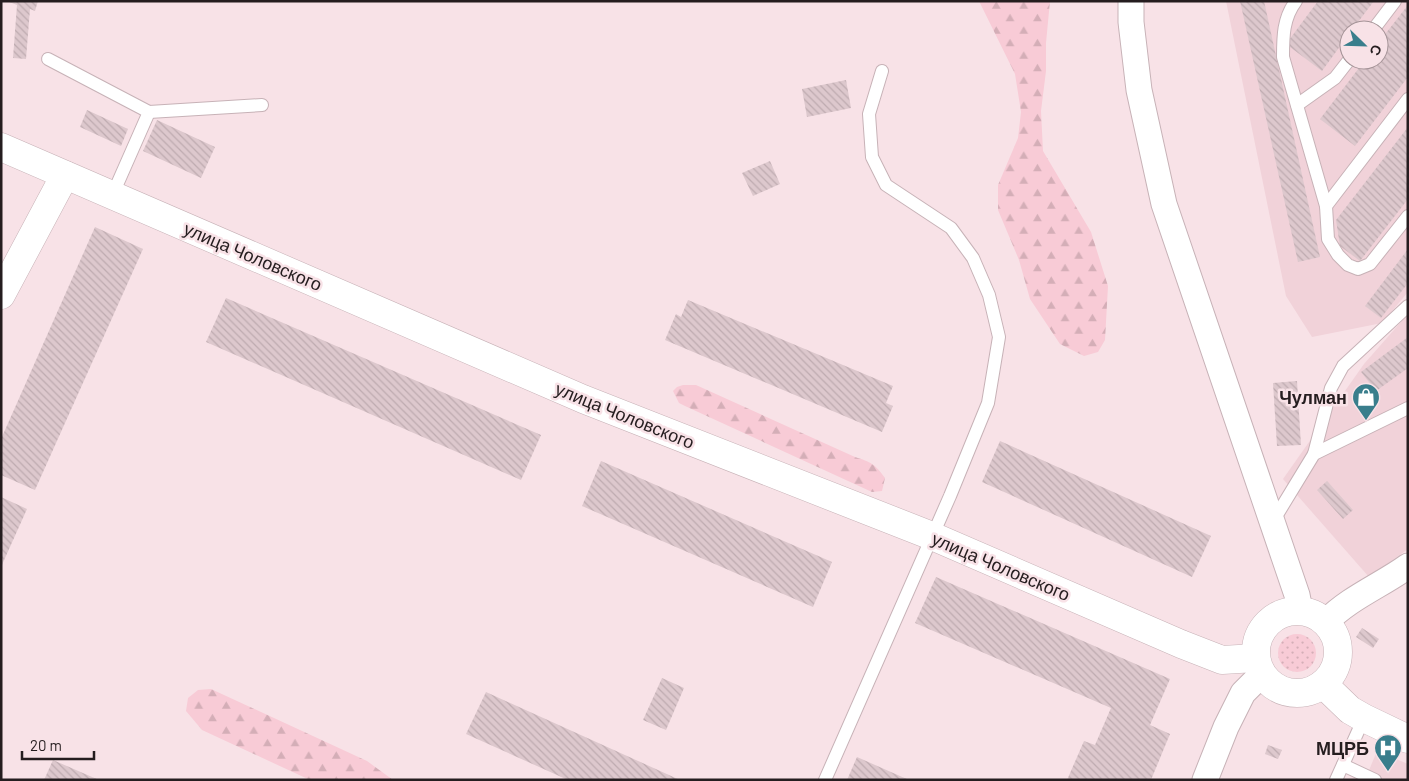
<svg xmlns="http://www.w3.org/2000/svg" width="1409" height="781" viewBox="0 0 1409 781" font-family="Barlow,sans-serif">
	<style>
		.built { fill: #f1d2d9; fill-rule: evenodd }
		.grass { fill: url(#grass-dots) }
		.forest { fill: url(#forest-firs) }
		.building { fill: url(#building-back-hatch) }
		.lines { fill: none; stroke-linecap: round; stroke-linejoin: round }
		.service-casing { stroke: #c7b2b7; stroke-width: 14 }
		.minor-casing { stroke: #c7b2b7; stroke-width: 27 }
		.tertiary-casing { stroke: #c7b2b7; stroke-width: 29 }
		.service { stroke: #fff; stroke-width: 12 }
		.minor { stroke: #fff; stroke-width: 25 }
		.tertiary { stroke: #fff; stroke-width: 28 }
		.labels { text-anchor: middle; dominant-baseline: central; stroke-width: 5; stroke-linejoin: round; paint-order: stroke }
		.street-label { font-size: 18px; fill: #251d1f; stroke: #f8e2e7 }
		.poi-label { font-size: 18px; font-weight: bold; fill: #251d1f; stroke: #f8e2e7; text-anchor: end }
	</style>
	<defs>
		<pattern id="grass-dots" width="8" height="8" patternUnits="userSpaceOnUse" patternTransform="scale(1.25)"><rect width="8" height="8" fill="#f8cbd6"/><path d="M2 2h.1M6 6h.1" fill="none" stroke="#d4aeb7" stroke-width="1.8" stroke-linecap="round"/></pattern>
		<pattern id="forest-firs" width="22" height="20" patternUnits="userSpaceOnUse" patternTransform="scale(1.25)"><rect width="22" height="20" fill="#f8cbd6"/><path d="M5 1l3.5 6h-7zM16 11l3.5 6h-7z" fill="#d4aeb7"/></pattern>
		<pattern id="building-back-hatch" width="6" height="6" patternUnits="userSpaceOnUse" patternTransform="scale(1.25)"><rect width="6" height="6" fill="#ddc8cd"/><path d="M-1 5l2 2M0 0l6 6M5-1l2 2" fill="none" stroke="#beabb0"/></pattern>
	</defs>
	<rect width="100%" height="100%" fill="#f8e2e7"/>
	<!-- built -->
	<g class="built">
		<path d="M 1226,1 L 1408,1 L 1408,292 L 1382,323 L 1312,337 L 1286,296 ZM 1349,30 L 1379,30 L 1379,60 L 1349,60 Z"/>
		<polygon points="1408,314 1408,549 1369,577 1283,479 1364,364"/>
		<polygon points="1377,751 1408,764 1408,780 1365,780"/>
	</g>
	<!-- grass -->
	<circle class="grass" cx="1297" cy="653" r="19"/>
	<!-- forest -->
	<g class="forest">
		<polygon points="979,1 1050,1 1046,43 1046,71 1041,111 1043,151 1091,232 1108,286 1105,340 1098,352 1084,356 1060,344 1030,299 1019,260 998,210 998,185 1018,138 1021,112 1015,74"/>
		<path d="M 683,385 L 696,385 L 855,457 C 871,462 875,464 885,478 L 882,491 L 872,492 L 685,406 L 679,403 L 673,391 L 677,387 Z"/>
		<polygon points="211,689 367,761 393,780 310,780 202,730 186,711 188,698 198,690"/>
	</g>
	<!-- building -->
	<g class="building">
		<polygon points="7,1 38,1 35,11 30,9 26,59 13,58 17,5"/>
		<polygon points="1240,1 1264,1 1320,257 1298,262"/>
		<polygon points="1318,1 1374,1 1352,30 1349,30 1349,34 1322,71 1286,44"/>
		<polygon points="1408,5 1408,77 1355,146 1320,119 1365,60 1379,60 1379,42"/>
		<polygon points="846,80 851,108 807,117 802,89"/>
		<polygon points="87,110 128,129 121,146 80,127"/>
		<polygon points="157,120 215,147 201,178 143,151"/>
		<polygon points="1408,127 1408,199 1360,261 1340,246 1336,220"/>
		<polygon points="770,161 780,184 753,196 742,173"/>
		<polygon points="95,227 143,249 35,490 1,475 1,439"/>
		<polygon points="1408,249 1408,283 1381,318 1365,306"/>
		<polygon points="226,298 541,435 521,480 206,342"/>
		<polygon points="688,300 893,386 886,403 893,406 882,432 665,340 676,314 681,317"/>
		<polygon points="1408,337 1408,368 1376,391 1361,372"/>
		<polygon points="1297,381 1301,445 1277,446 1273,383"/>
		<polygon points="1000,441 1211,536 1192,577 982,482"/>
		<polygon points="601,461 832,562 813,607 582,506"/>
		<polygon points="1327,481 1353,510 1343,519 1317,490"/>
		<polygon points="1,497 27,509 1,567"/>
		<polygon points="936,577 1170,679 1150,725 1170,734 1151,780 1067,780 1084,741 1095,745 1111,708 915,623"/>
		<polygon points="1362,628 1379,639 1373,648 1356,637"/>
		<polygon points="662,678 684,688 666,730 643,720"/>
		<polygon points="486,692 680,780 568,780 466,734"/>
		<polygon points="1268,745 1282,750 1278,759 1265,754"/>
		<polygon points="857,757 909,780 847,780"/>
		<polygon points="53,760 99,780 44,780"/>
	</g>
	<g class="lines">
		<!-- service casing -->
		<g class="service-casing">
			<g id="service">
				<path d="M 1296,1 C 1283,18 1283,37 1283,57 L 1326,206"/>
				<polyline points="1373,30 1395,1"/>
				<polyline points="48,59 149,112 112,196"/>
				<polyline points="1408,99 1326,206 1328,239 1338,255 1348,265 1358,269 1370,264 1408,216"/>
				<polyline points="1297,105 1335,78 1349,60"/>
				<polyline points="149,112 262,105"/>
				<polyline points="1314,454 1331,388 1343,366 1408,306"/>
				<polyline points="1272,523 1314,454 1408,408"/>
				<polyline points="1343,765 1375,780"/>
				<polyline points="825,780 950,496 988,403 999,337 989,295 973,258 951,228 886,185 872,157 869,114 882,71"/>
				<polyline points="1336,780 1364,718"/>
			</g>
		</g>
		<!-- minor casing -->
		<g class="minor-casing">
			<g id="minor">
				<polyline points="1131,1 1131,22 1139,90 1164,204 1297,595 1300,610"/>
				<path d="M 1326,622 C 1349,598 1382,585 1408,566"/>
				<polyline points="1205,780 1226,727 1243,693 1262,674"/>
			</g>
		</g>
		<!-- tertiary casing -->
		<g class="tertiary-casing">
			<g id="tertiary">
				<polyline points="1,147 583,399 932,536 1181,644 1222,660 1256,658"/>
				<polyline points="1,295 65,175"/>
				<circle cx="1297" cy="652" r="41"/>
				<polyline points="1323,684 1350,710 1364,718 1408,739"/>
			</g>
		</g>
		<!-- service -->
		<use href="#service" class="service"/>
		<!-- minor -->
		<use href="#minor" class="minor"/>
		<!-- tertiary -->
		<use href="#tertiary" class="tertiary"/>
	</g>
	<!-- icons -->
	<defs>
		<g id="shop-pin" transform="scale(1.4375)"><path d="M0 17L-7.5 6A9.5 9.5 0 1 1 7.5 6Z" fill="#397e8c" stroke="#f8e2e7"/><path d="M-5-2.5h2.3a2.7 3.5 0 0 1 5.4 0H5L5.5 6h-11ZM-1.5-2.5h3a1.5 2.3 0 0 0-3 0Z" fill="#fff"/></g>
		<g id="hospital-pin" transform="scale(1.4375)"><path d="M0 17L-7.5 6A9.5 9.5 0 1 1 7.5 6Z" fill="#397e8c" stroke="#f8e2e7"/><path d="M-5-5h3v3.5h4V-5h3V5h-3V1.5h-4V5h-3Z" fill="#fff"/></g>
	</defs>
	<g fill-rule="evenodd">
		<use href="#shop-pin" x="1366" y="397"/>
		<use href="#hospital-pin" x="1388" y="748"/>
	</g>
	<g class="labels">
		<!-- street labels -->
		<g class="street-label">
			<text transform="translate(253 256) rotate(23)">улица Чоловского</text>
			<text transform="translate(625 415) rotate(22)">улица Чоловского</text>
			<text transform="translate(1001 566) rotate(23)">улица Чоловского</text>
		</g>
		<!-- poi labels -->
		<g class="poi-label">
			<text x="1347" y="397">Чулман</text>
			<text x="1369" y="748">МЦРБ</text>
		</g>
	</g>
	<!-- border -->
	<rect width="1409" height="781" fill="none" stroke="#251d1f" stroke-width="5"/>
	<!-- north arrow -->
	<g transform="translate(1364 45) rotate(113)"><circle r="24" fill="#f8e2e7" stroke="#a49397"/>
	<path d="M0-4L9 19L0 12L-9 19Z" fill="#397e8c"/>
	<text y="-8" font-size="14" font-weight="bold" text-anchor="middle" fill="#251d1f">С</text>
	</g>
	<!-- scale -->
	<path d="M22 751v8h72v-8" fill="none" stroke="#251d1f" stroke-width="2.5"/>
	<text x="30" y="751" font-size="15" fill="#251d1f" stroke="#f8e2e7" stroke-width="4" paint-order="stroke">20 m</text>
</svg>
